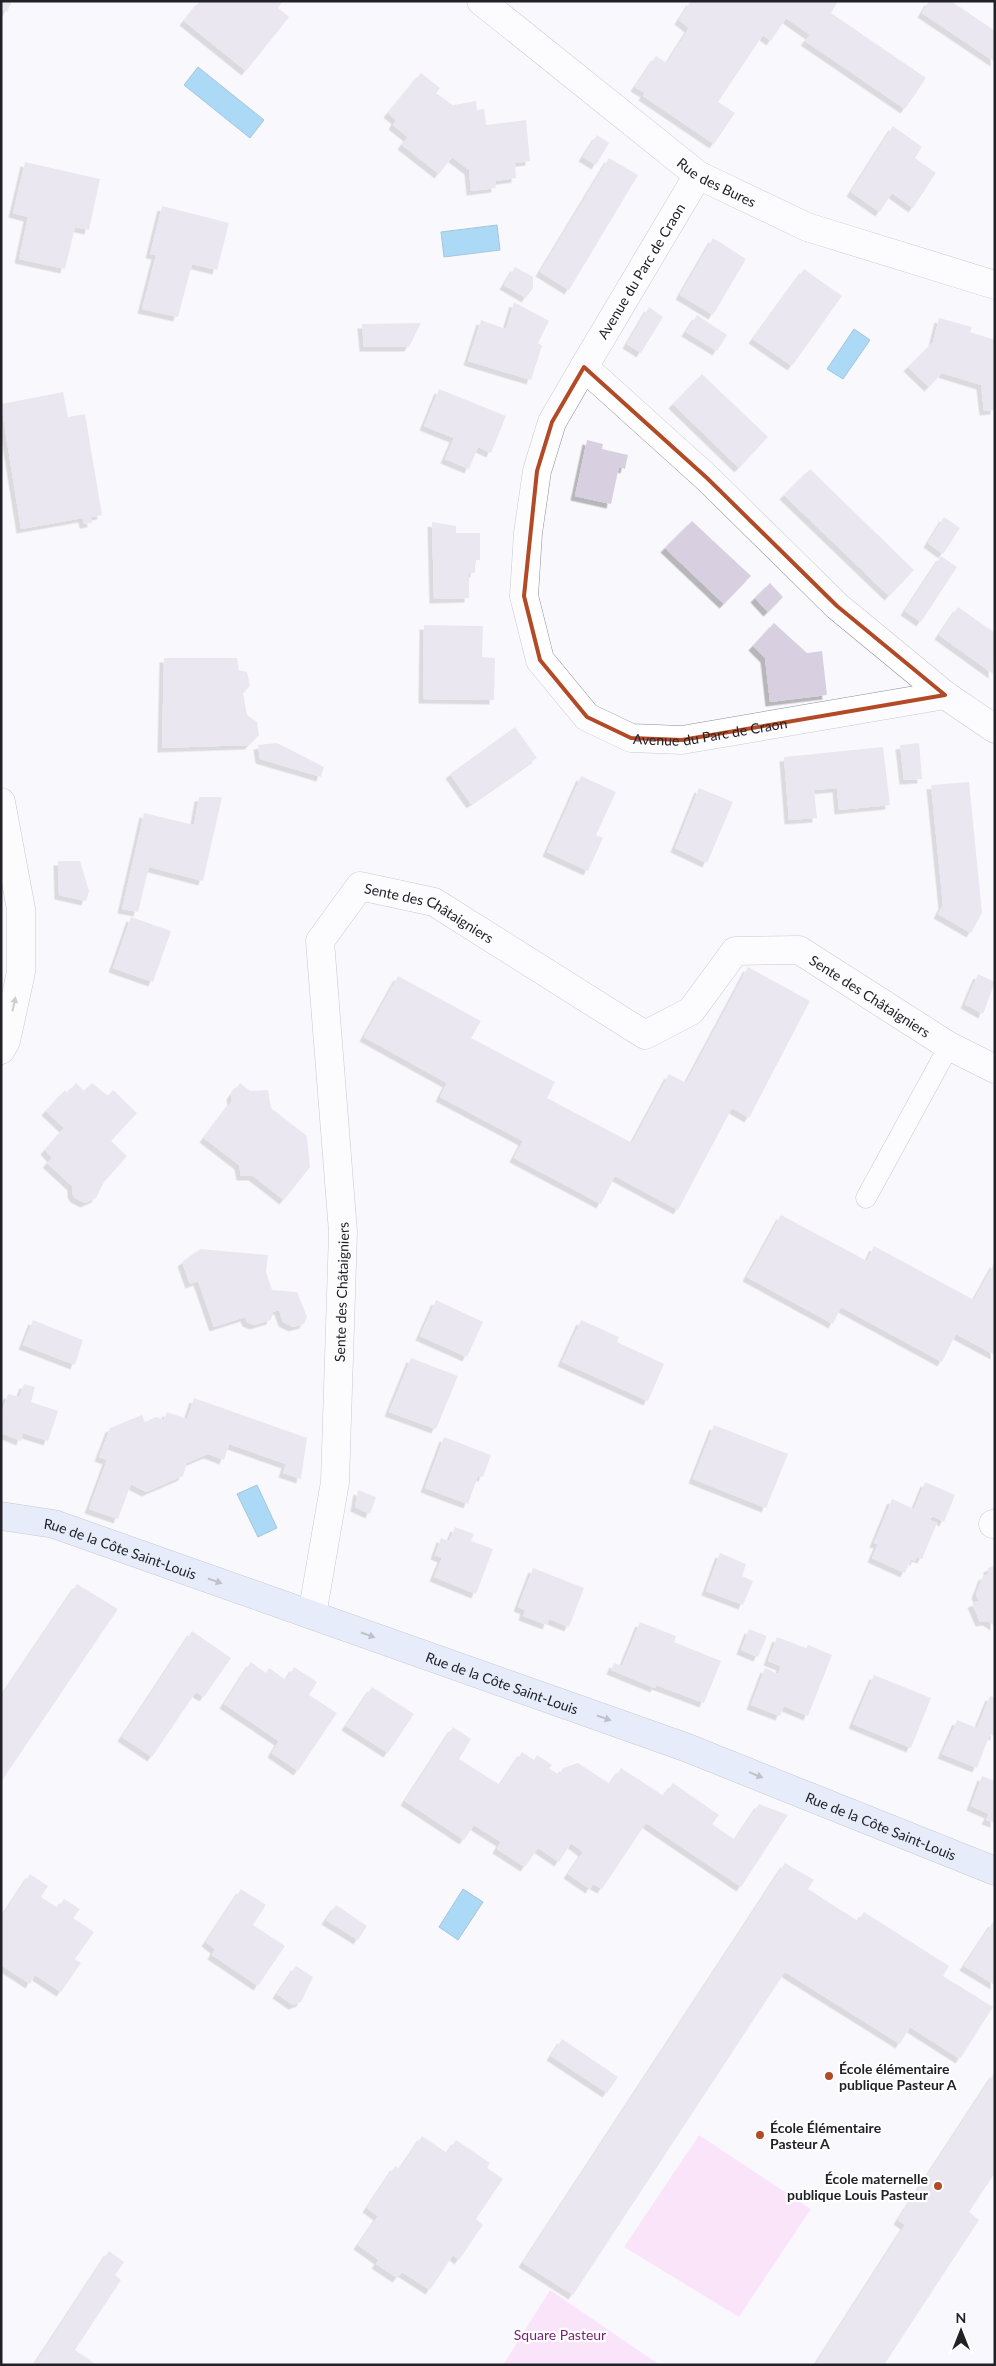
<svg xmlns="http://www.w3.org/2000/svg" width="996" height="2366" viewBox="0 0 996 2366" font-family="Lato,sans-serif">
	<style>
		.green { fill: #fbcaf5 }
		.water { fill: #4db1ed; stroke: #4086b2 }
		.building { fill: #d8d0e1; filter: url(#shadow) }
		.lines { fill: none; stroke-linecap: round; stroke-linejoin: round }
		.lane-casing { stroke: #8c8d9d; stroke-width: 21 }
		.street-casing { stroke: #8c8d9d; stroke-width: 29 }
		.secondary-casing { stroke: #8c8d9d; stroke-width: 29 }
		.lane { stroke: #fff; stroke-width: 20 }
		.street { stroke: #fff; stroke-width: 28 }
		.secondary { stroke: #cedcf5; stroke-width: 28 }
		.oneway { fill: #9b9b9e }
		.oneway2 { fill: #787e8e }
		.marked { fill: none; stroke: #b24a26; stroke-width: 4; stroke-linejoin: round }
		.poi-dot { fill: #b24a26; stroke: #fff; stroke-width: 2 }
		.labels { text-anchor: middle; dominant-baseline: central; stroke-width: 4.5; stroke-linejoin: round; paint-order: stroke }
		.street-label { font-size: 14px; fill: #212128; stroke: #fff }
		.poi-label { font-size: 14px; font-weight: bold; fill: #212128; stroke: #fff; text-anchor: start }
		.park-label { font-size: 14px; fill: #771d72; stroke: #fff }
	</style>
	<defs>
		<filter id="shadow"><feDropShadow dx="-4.5" dy="4.5" stdDeviation="0" flood-color="#0004"/></filter>
	</defs>
	<rect width="100%" height="100%" fill="#f9f9fd"/>
	<!-- green -->
	<g class="green">
		<polygon points="699,2135 811,2209 739,2317 624,2247"/>
		<polygon points="550,2290 660,2365 503,2365"/>
	</g>
	<!-- water -->
	<g class="water">
		<polygon points="198,67 264,120 250,138 184,85"/>
		<polygon points="497,225 500,250 444,257 441,232"/>
		<polygon points="854,329 870,340 843,379 827,369"/>
		<polygon points="257,1485 277,1528 258,1537 237,1494"/>
		<polygon points="463,1889 483,1902 458,1940 439,1927"/>
	</g>
	<!-- building -->
	<g class="building">
		<polygon points="1,1 12,1 7,12 1,9"/>
		<polygon points="200,1 283,1 278,8 289,17 246,71 184,21"/>
		<polygon points="691,1 838,1 831,13 926,78 905,109 805,41 810,35 786,18 771,41 763,35 718,102 735,113 714,144 643,96 645,93 635,87 656,56 667,63 689,28 679,20"/>
		<polygon points="929,1 951,1 995,31 995,62 922,13"/>
		<polygon points="421,73 440,88 436,93 454,106 454,105 476,101 477,110 484,109 486,125 526,120 530,161 515,163 516,178 495,181 496,188 471,191 469,170 452,157 439,174 402,145 408,137 393,125 396,120 388,113"/>
		<polygon points="893,126 922,147 915,158 936,173 913,208 892,193 880,212 851,192"/>
		<polygon points="597,135 609,143 596,165 583,157"/>
		<polygon points="609,158 638,175 569,290 540,272"/>
		<polygon points="25,162 100,179 89,230 75,227 65,269 19,259 28,217 13,213"/>
		<polygon points="162,206 229,223 217,270 192,264 178,317 142,309 156,255 150,254"/>
		<polygon points="713,238 746,259 713,315 680,295"/>
		<polygon points="515,267 533,277 533,288 526,298 504,285"/>
		<polygon points="804,269 842,296 792,366 753,339"/>
		<polygon points="514,302 549,321 538,343 542,346 531,380 468,361 481,320 506,329"/>
		<polygon points="649,307 663,317 641,353 627,344"/>
		<polygon points="697,315 727,335 717,351 686,332"/>
		<polygon points="939,318 972,327 970,332 995,340 995,410 984,411 981,385 942,373 929,387 908,367 933,342"/>
		<polygon points="421,323 409,347 364,347 362,324"/>
		<polygon points="702,374 768,437 739,468 673,404"/>
		<polygon points="439,389 506,416 491,453 478,447 469,469 445,459 454,438 424,426"/>
		<polygon points="63,392 68,417 85,414 102,515 91,517 92,523 84,524 83,518 21,529 1,404"/>
		<polygon points="587,440 603,444 602,449 628,455 625,469 619,467 611,504 575,496"/>
		<polygon points="810,469 914,570 889,596 784,495"/>
		<polygon points="944,517 960,528 943,554 928,543"/>
		<polygon points="692,521 751,576 724,604 665,548"/>
		<polygon points="432,522 456,526 456,533 480,533 480,560 475,560 475,573 469,573 469,598 434,599"/>
		<polygon points="941,556 957,567 921,622 905,611"/>
		<polygon points="770,583 783,597 768,612 755,598"/>
		<polygon points="958,607 995,633 993,674 939,635"/>
		<polygon points="774,623 807,653 822,651 827,695 770,702 765,658 753,646"/>
		<polygon points="424,625 483,626 482,657 495,658 494,700 423,699"/>
		<polygon points="164,658 237,658 239,670 247,672 250,686 243,693 247,715 257,722 259,735 249,745 162,748"/>
		<polygon points="515,727 537,758 471,804 450,774"/>
		<polygon points="277,743 324,767 321,777 260,759 258,745"/>
		<polygon points="919,743 922,779 904,780 900,745"/>
		<polygon points="883,747 890,805 839,810 837,788 814,790 817,818 789,820 784,757"/>
		<polygon points="581,776 616,792 596,835 603,838 588,871 547,852"/>
		<polygon points="969,782 982,913 971,933 938,914 943,905 931,785"/>
		<polygon points="699,788 733,802 707,863 675,848"/>
		<polygon points="199,797 222,797 203,881 149,867 138,912 122,909 144,813 194,825"/>
		<polygon points="58,861 80,861 89,891 86,901 59,895"/>
		<polygon points="131,917 171,931 153,982 113,968"/>
		<polygon points="748,967 810,1001 749,1118 732,1108 678,1210 615,1176 601,1204 514,1158 523,1141 440,1097 447,1083 364,1037 398,976 481,1021 471,1038 555,1082 547,1098 632,1143 669,1074 686,1083"/>
		<polygon points="978,974 995,982 983,1014 965,1004"/>
		<polygon points="76,1083 84,1091 92,1083 108,1096 113,1090 137,1113 111,1141 127,1156 104,1182 96,1198 85,1203 75,1198 72,1193 72,1186 47,1163 52,1158 45,1150 64,1128 46,1111 65,1090 67,1093"/>
		<polygon points="240,1083 250,1091 268,1090 271,1108 307,1136 310,1167 284,1200 253,1176 241,1176 239,1165 204,1138 232,1101 231,1095"/>
		<polygon points="781,1215 867,1261 874,1246 974,1300 995,1262 995,1355 956,1334 942,1362 841,1307 833,1324 747,1277"/>
		<polygon points="200,1249 268,1255 266,1272 272,1290 297,1292 307,1317 304,1324 293,1327 283,1322 279,1310 273,1312 271,1320 254,1325 247,1322 245,1317 214,1327 198,1281 190,1284 182,1262"/>
		<polygon points="436,1300 483,1322 467,1357 420,1336"/>
		<polygon points="33,1320 83,1340 75,1365 23,1345"/>
		<polygon points="581,1320 619,1337 617,1342 664,1364 648,1401 562,1362"/>
		<polygon points="411,1358 458,1376 436,1429 389,1412"/>
		<polygon points="24,1384 35,1387 31,1402 58,1411 48,1441 23,1433 21,1441 1,1433 1,1414 8,1394 19,1397"/>
		<polygon points="194,1398 307,1438 301,1479 283,1473 286,1464 229,1444 224,1460 208,1454 187,1463 183,1476 146,1492 131,1484 118,1519 89,1509 107,1460 99,1457 110,1428 142,1415 145,1422 156,1417 164,1420 167,1412 187,1419"/>
		<polygon points="714,1425 788,1454 766,1508 693,1479"/>
		<polygon points="444,1437 491,1455 483,1477 478,1476 468,1504 425,1488"/>
		<polygon points="925,1482 955,1495 944,1522 932,1516 930,1520 937,1523 922,1559 916,1557 915,1561 911,1559 905,1573 872,1558 878,1544 874,1543 892,1499 914,1509"/>
		<polygon points="358,1490 376,1497 370,1514 355,1507"/>
		<polygon points="455,1527 474,1534 471,1541 493,1549 476,1594 434,1577 442,1558 435,1555 441,1538 449,1541"/>
		<polygon points="720,1553 746,1564 742,1576 753,1581 743,1605 706,1591"/>
		<polygon points="993,1566 995,1567 995,1626 987,1621 980,1622 972,1603 979,1601 976,1594 983,1576 988,1574 988,1568"/>
		<polygon points="533,1568 584,1588 569,1627 549,1619 547,1625 523,1616 525,1610 518,1607"/>
		<polygon points="77,1584 118,1609 1,1782 1,1697"/>
		<polygon points="640,1622 676,1636 674,1642 721,1661 704,1703 656,1685 655,1688 611,1670 614,1663 622,1666"/>
		<polygon points="749,1629 767,1636 758,1657 741,1650"/>
		<polygon points="192,1631 231,1658 204,1697 196,1692 152,1757 122,1737"/>
		<polygon points="777,1637 806,1648 808,1645 832,1655 808,1716 784,1706 780,1716 751,1705 765,1668 778,1674 781,1666 768,1661"/>
		<polygon points="251,1662 266,1673 269,1668 286,1680 294,1667 317,1682 309,1695 337,1713 298,1771 272,1753 279,1741 224,1704"/>
		<polygon points="874,1675 931,1698 911,1748 853,1724"/>
		<polygon points="372,1687 414,1714 388,1753 346,1726"/>
		<polygon points="990,1696 995,1698 995,1736 990,1734 977,1768 942,1754 957,1720 977,1728"/>
		<polygon points="453,1727 471,1739 459,1759 500,1785 522,1752 534,1760 537,1755 552,1765 549,1768 559,1775 563,1768 578,1763 610,1784 621,1768 664,1796 673,1783 719,1815 712,1824 735,1840 759,1804 788,1815 741,1887 646,1823 602,1889 593,1884 590,1889 568,1874 583,1852 571,1843 559,1862 538,1848 525,1867 497,1849 501,1842 474,1825 464,1840 405,1801"/>
		<polygon points="982,1776 995,1781 995,1823 986,1820 989,1814 971,1806"/>
		<polygon points="785,1863 814,1880 808,1889 858,1921 864,1912 949,1966 943,1976 993,2007 960,2059 910,2027 900,2044 785,1972 573,2295 523,2263"/>
		<polygon points="30,1874 48,1886 41,1897 58,1908 64,1899 80,1909 73,1918 94,1932 75,1959 81,1963 61,1992 35,1975 30,1984 1,1965 1,1918"/>
		<polygon points="241,1889 266,1905 253,1925 285,1946 258,1986 212,1955 215,1949 206,1942"/>
		<polygon points="336,1905 367,1926 358,1940 326,1920"/>
		<polygon points="993,1922 995,1924 995,1985 964,1966"/>
		<polygon points="296,1966 313,1977 301,2002 293,2005 277,1994"/>
		<polygon points="562,2039 618,2077 607,2093 551,2056"/>
		<polygon points="995,2072 995,2173 969,2212 979,2220 884,2365 815,2365 905,2225 898,2220"/>
		<polygon points="422,2136 447,2153 456,2140 490,2163 487,2168 503,2179 476,2219 483,2225 459,2260 453,2255 430,2290 402,2272 397,2278 376,2264 379,2260 358,2245 378,2216 367,2208 395,2166 400,2169"/>
		<polygon points="109,2251 124,2262 115,2275 121,2280 75,2350 97,2365 34,2365"/>
	</g>
	<g class="lines">
		<!-- lane casing -->
		<g class="lane-casing">
			<polyline id="lane" points="866,1198 949,1046"/>
		</g>
		<!-- street casing -->
		<g class="street-casing">
			<g id="street">
				<path id="s1" d="M 481,1 L 698,175 L 807,227 L 995,285"/>
				<polyline points="698,175 584,367 707,478 837,606 945,695 995,729"/>
				<path id="s2" d="M 584,367 L 552,422 L 537,471 L 528,533 L 524,596 L 540,660 L 587,717 L 631,738 L 682,740 L 945,695"/>
				<polyline points="1,802 21,909 21,972 6,1041 1,1050"/>
				<polyline points="993,1524 995,1524"/>
				<path id="s3" d="M 312,1615 L 335,1482 L 343,1232 L 320,941 L 360,886 L 434,902 L 645,1035 L 691,1011 L 735,951 L 799,950 L 949,1046 L 995,1069"/>
			</g>
		</g>
		<!-- secondary casing -->
		<g class="secondary-casing">
			<g id="secondary">
				<path id="s4" d="M 1,1516 L 54,1524 L 685,1747 L 995,1871"/>
			</g>
		</g>
		<!-- lane -->
		<use href="#lane" class="lane"/>
		<!-- street -->
		<use href="#street" class="street"/>
		<!-- secondary -->
		<use href="#secondary" class="secondary"/>
	</g>
	<!-- one-way arrows -->
	<defs><path id="oneway-solid" d="M-6-.8H1V-3.2L6.5 0L1 3.2V.8H-6Z" transform="scale(1.25)"/></defs>
	<use class="oneway" href="#oneway-solid" transform="translate(14 1004) rotate(-78)"/>
	<g class="oneway2">
		<use href="#oneway-solid" transform="translate(215 1581) rotate(19)"/>
		<use href="#oneway-solid" transform="translate(368 1635) rotate(19)"/>
		<use href="#oneway-solid" transform="translate(604 1718) rotate(19)"/>
		<use href="#oneway-solid" transform="translate(756 1775) rotate(22)"/>
	</g>
	<!-- marked area -->
	<path d="M0 0H996V2366H0ZM 584,367 L 707,478 L 837,606 L 945,695 L 682,740 L 631,738 L 587,717 L 540,660 L 524,596 L 537,471 L 552,422 Z" fill="#f9f9fd" fill-opacity=".55" fill-rule="evenodd"/>
	<path class="marked" d="M 584,367 L 707,478 L 837,606 L 945,695 L 682,740 L 631,738 L 587,717 L 540,660 L 524,596 L 537,471 L 552,422 Z"/>
	<!-- markers -->
	<g class="poi-dot">
		<circle cx="829" cy="2076" r="5"/>
		<circle cx="760" cy="2135" r="5"/>
		<circle cx="938" cy="2186" r="5"/>
	</g>
	<g class="labels">
		<!-- street labels -->
		<g class="street-label">
			<text stroke="none"><textPath href="#s1" startOffset="298">Rue des Bures</textPath></text>
			<text transform="translate(641 271) rotate(-59)">Avenue du Parc de Craon</text>
			<text stroke="none"><textPath href="#s2" startOffset="509">Avenue du Parc de Craon</textPath></text>
			<text stroke="none"><textPath href="#s3" startOffset="820">Sente des Châtaigniers</textPath></text>
			<text stroke="none"><textPath href="#s3" startOffset="1345">Sente des Châtaigniers</textPath></text>
			<text stroke="none"><textPath href="#s3" startOffset="325">Sente des Châtaigniers</textPath></text>
			<text stroke="none"><textPath href="#s4" startOffset="124">Rue de la Côte Saint-Louis</textPath></text>
			<text stroke="none"><textPath href="#s4" startOffset="529">Rue de la Côte Saint-Louis</textPath></text>
			<text stroke="none"><textPath href="#s4" startOffset="934">Rue de la Côte Saint-Louis</textPath></text>
		</g>
		<!-- poi labels -->
		<g class="poi-label">
			<text x="839" y="2068">École élémentaire<tspan x="839" dy="16">publique Pasteur A</tspan></text>
			<text x="770" y="2127">École Élémentaire<tspan x="770" dy="16">Pasteur A</tspan></text>
			<text x="928" y="2178" text-anchor="end">École maternelle<tspan x="928" dy="16">publique Louis Pasteur</tspan></text>
		</g>
		<!-- park labels -->
		<g class="park-label">
			<text x="560" y="2334">Square Pasteur</text>
		</g>
	</g>
	<!-- border -->
	<rect width="996" height="2366" fill="none" stroke="#212128" stroke-width="5"/>
	<!-- north arrow -->
	<g transform="translate(961 2331)" stroke="#ffffff" stroke-width="4" paint-order="stroke">
	<path d="M0-4L9 19L0 12L-9 19Z" fill="#212128"/>
	<text y="-8" font-size="14" font-weight="bold" text-anchor="middle" fill="#212128">N</text>
	</g>
</svg>
